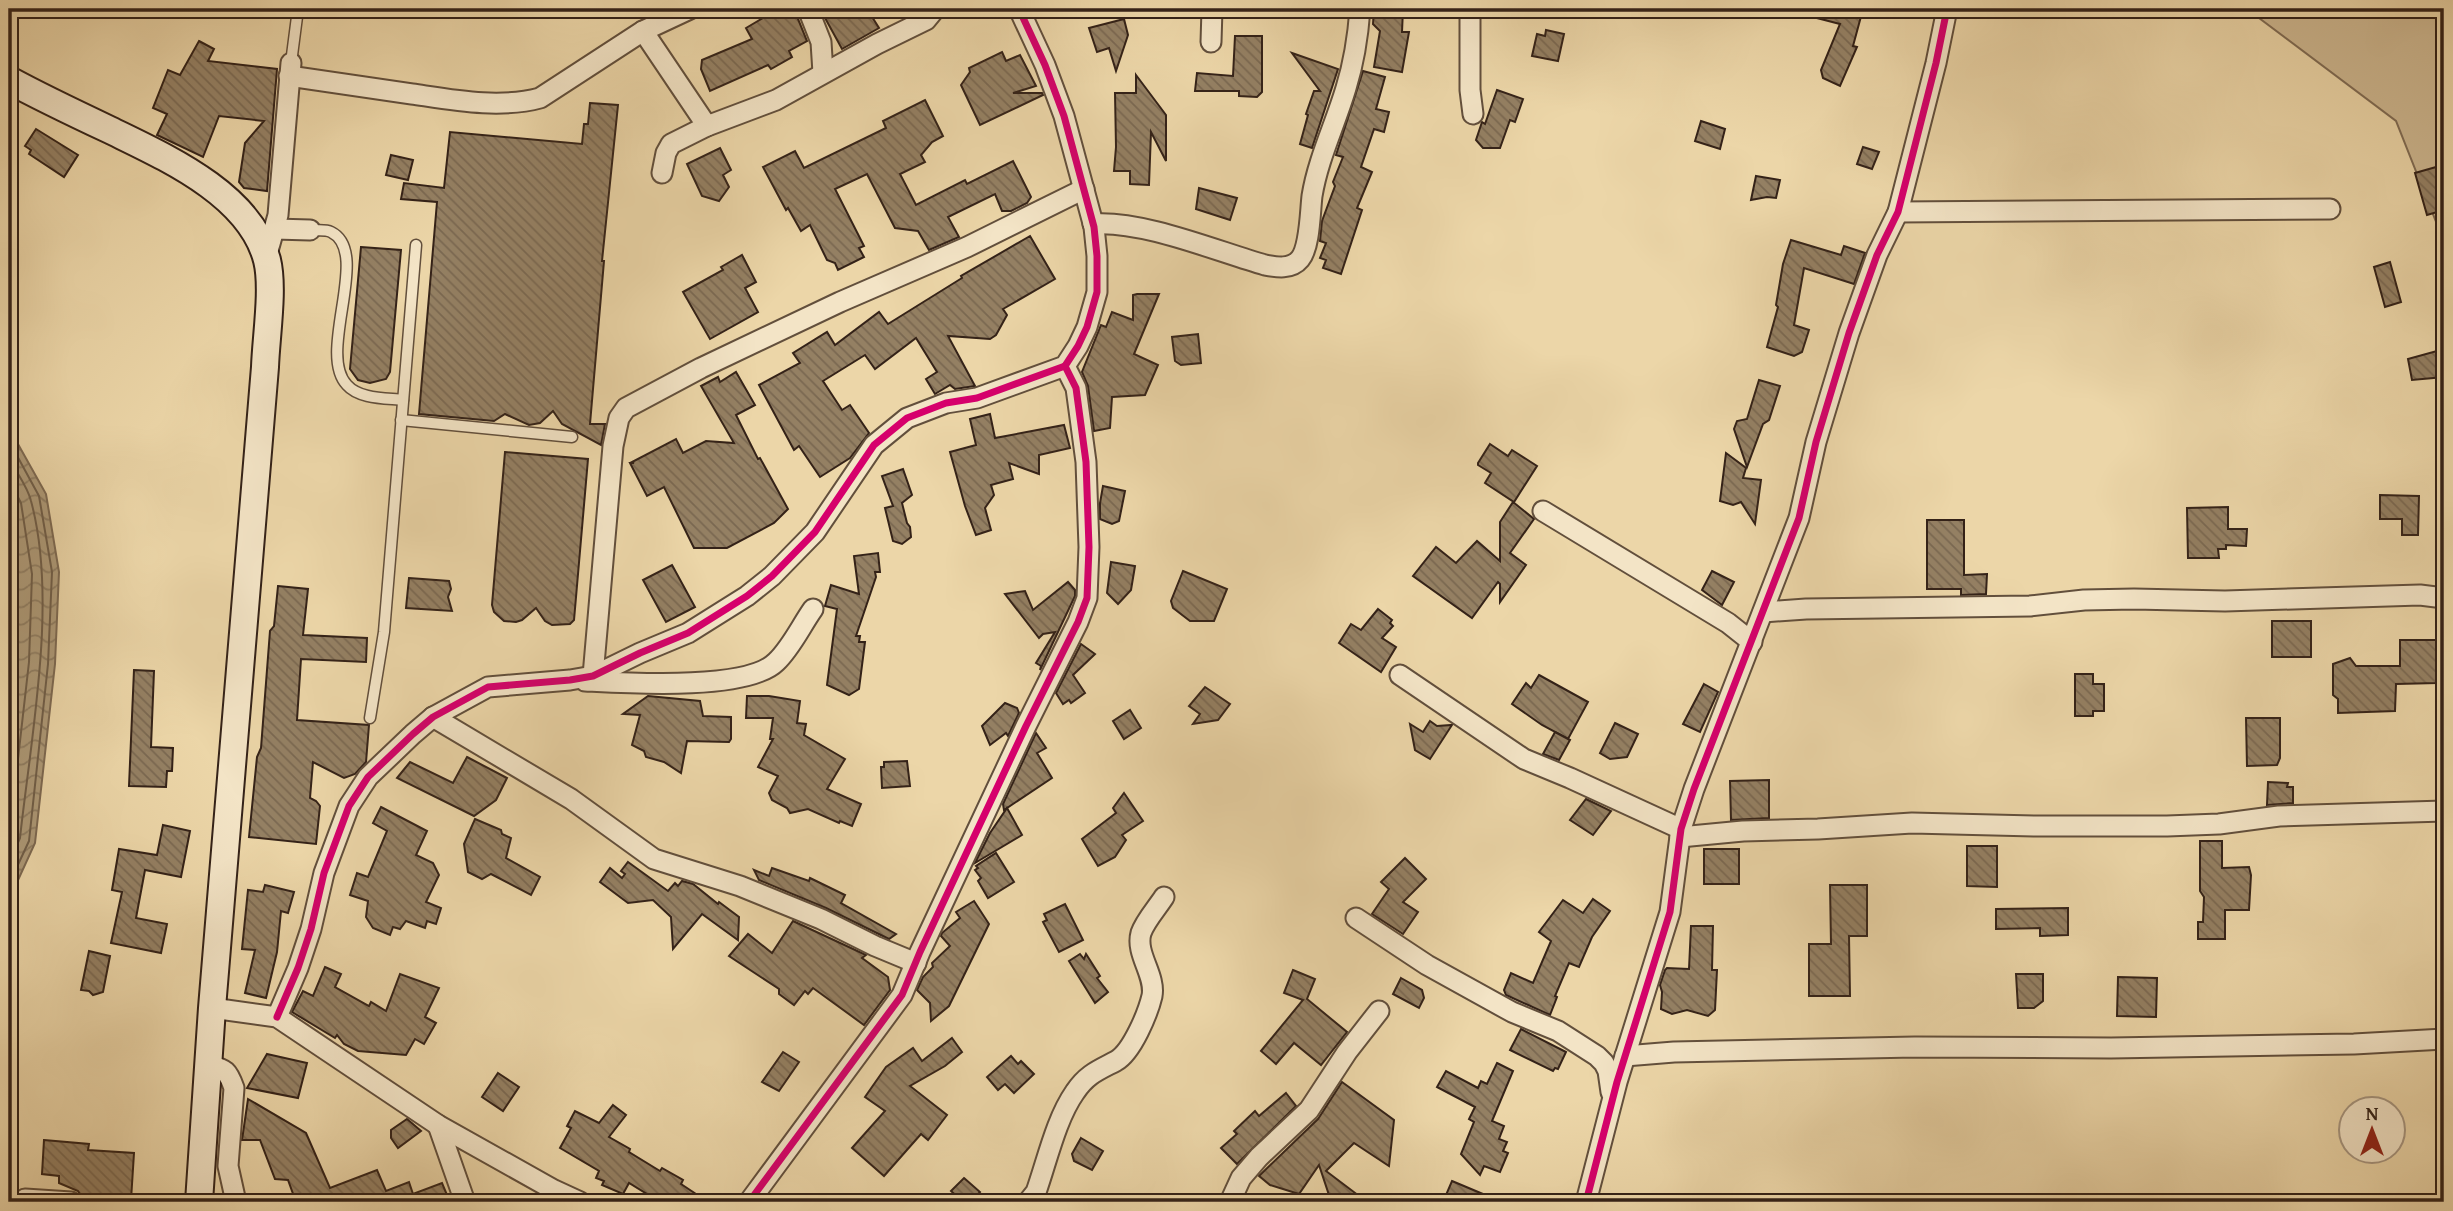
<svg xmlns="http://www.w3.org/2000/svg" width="2453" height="1211" viewBox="0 0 2453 1211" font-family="'Gentium Book Plus',serif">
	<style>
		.green { fill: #cdb790; stroke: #806c54; stroke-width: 2 }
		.water { fill: url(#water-waves); stroke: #7d6951; stroke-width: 2 }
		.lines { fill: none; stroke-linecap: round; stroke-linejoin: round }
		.shore { stroke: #705e48; stroke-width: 2 }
		.building { fill: url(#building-back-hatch); stroke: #342218; stroke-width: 2 }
		.service-casing { stroke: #624f3c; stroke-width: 13 }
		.minor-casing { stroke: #624f3c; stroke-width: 23 }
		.secondary-casing { stroke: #342218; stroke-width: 30 }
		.service { stroke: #f3e4c6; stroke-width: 10 }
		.minor { stroke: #f3e4c6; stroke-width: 19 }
		.secondary { stroke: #f3e4c6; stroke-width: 26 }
		.cycleway-casing { stroke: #f3e4c6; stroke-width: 11 }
		.cycleway { stroke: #d6006c; stroke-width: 7 }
	</style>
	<defs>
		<pattern id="water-waves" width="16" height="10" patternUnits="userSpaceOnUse" patternTransform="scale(1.75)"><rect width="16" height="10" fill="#ad9977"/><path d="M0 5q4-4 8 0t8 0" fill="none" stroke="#8e7c61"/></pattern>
		<pattern id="building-back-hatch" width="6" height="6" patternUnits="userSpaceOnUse" patternTransform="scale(1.75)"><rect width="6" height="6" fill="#948063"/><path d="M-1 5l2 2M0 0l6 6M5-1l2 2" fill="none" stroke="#7a6851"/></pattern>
	</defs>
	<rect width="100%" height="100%" fill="#ecd6a8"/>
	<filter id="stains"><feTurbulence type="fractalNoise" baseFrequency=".00286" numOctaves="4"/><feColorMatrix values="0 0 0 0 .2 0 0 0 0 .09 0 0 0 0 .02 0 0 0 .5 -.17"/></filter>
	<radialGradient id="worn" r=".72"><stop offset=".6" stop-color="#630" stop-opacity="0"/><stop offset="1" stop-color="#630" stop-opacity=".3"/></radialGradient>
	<!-- green -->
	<polygon class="green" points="2247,9 2444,9 2444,242 2396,121"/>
	<!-- water -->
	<polygon class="water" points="9,428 46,494 59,572 55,664 35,843 14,889 9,894"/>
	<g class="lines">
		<!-- shore -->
		<g class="shore">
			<polyline points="9,441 39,496 52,572 48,664 29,841 9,884"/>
			<path d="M 9,458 C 16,472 28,487 31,501 C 58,600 31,736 20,838 L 9,863"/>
			<polyline points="9,480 21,503 32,574 29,662 9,838"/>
		</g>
	</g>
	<!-- building -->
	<g class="building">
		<polygon points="778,9 794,9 807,41 789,51 792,57 771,69 768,65 710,91 701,69 702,60 752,39 746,28"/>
		<polygon points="835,9 867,9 879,28 842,49 824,16"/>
		<polygon points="1374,9 1403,9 1402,32 1409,32 1402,72 1374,67 1380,31 1373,24"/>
		<polygon points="1806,9 1863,9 1853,46 1857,47 1840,86 1823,78 1821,70 1840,24 1805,15"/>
		<polygon points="1124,19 1128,35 1116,71 1109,48 1097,52 1089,28"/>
		<polygon points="1546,30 1564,34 1558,61 1532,56 1537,34 1545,36"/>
		<polygon points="1235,36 1262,36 1262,92 1257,97 1239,96 1239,91 1195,91 1197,73 1233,76"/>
		<polygon points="199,41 214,49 208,61 277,69 267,191 244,188 239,182 245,143 264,121 219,116 203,157 157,135 167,114 153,108 168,70 180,75"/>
		<polygon points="1002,52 1006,61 1020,55 1036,86 1013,93 1042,93 1043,95 980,125 961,85 970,72 969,68"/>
		<polygon points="1292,53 1338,69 1312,148 1300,144 1308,115 1306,114 1314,91 1320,91"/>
		<polygon points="1363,71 1385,77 1376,109 1389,112 1384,132 1374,129 1361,167 1372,172 1357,208 1362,210 1341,274 1323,268 1326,260 1320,258 1326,243 1320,241 1322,221 1335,186 1333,182 1343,157 1336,155"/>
		<polygon points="1136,75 1166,115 1166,161 1151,132 1149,185 1130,184 1130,171 1114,171 1116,147 1115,93 1136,93"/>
		<polygon points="1497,90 1523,99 1515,122 1510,120 1500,148 1483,148 1476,140 1482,122 1485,124"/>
		<polygon points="925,100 943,136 932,142 921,155 925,162 900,174 916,205 965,180 967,184 1013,161 1031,197 1027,203 1011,211 1002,211 995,194 948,217 959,237 929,250 918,231 895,228 867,174 835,189 864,246 859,248 864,257 838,270 835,263 827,260 810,225 801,231 788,208 786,210 763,167 795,151 804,168 886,128 883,121"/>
		<polygon points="590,103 618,105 602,261 604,261 590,424 605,424 601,445 562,424 553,411 540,423 529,425 505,414 494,421 419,414 437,202 401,199 404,183 444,188 450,132 582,144 584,124 588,124"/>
		<polygon points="1701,121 1725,129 1720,149 1695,141"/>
		<polygon points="36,129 78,155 64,177 29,154 31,150 25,146"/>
		<polygon points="1863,147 1879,152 1872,169 1857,164"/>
		<polygon points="720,148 731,170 723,175 729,187 719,201 702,196 687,164"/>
		<polygon points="391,155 413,160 408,180 386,175"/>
		<polygon points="2436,167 2444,196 2444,210 2427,215 2415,173"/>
		<polygon points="1756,176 1780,180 1776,198 1767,197 1751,200"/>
		<polygon points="1199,188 1237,198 1230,220 1196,209"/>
		<polygon points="1030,236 1055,279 1003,309 1007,315 996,335 990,339 948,336 975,386 955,389 950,385 935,394 926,379 937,372 916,338 875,369 865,355 823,381 842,410 850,405 869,433 850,458 820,477 799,446 794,450 759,385 800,363 793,353 827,332 835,345 879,312 888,324 962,278 961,276"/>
		<polygon points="1791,240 1841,255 1844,246 1865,253 1854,284 1804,268 1794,325 1809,330 1802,352 1794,356 1767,347 1778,307 1776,305 1783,264"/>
		<polygon points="361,247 401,250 390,372 386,379 370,383 358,380 350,369"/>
		<polygon points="742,255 756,282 745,288 758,312 710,339 683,292 723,270 721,267"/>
		<polygon points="2390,262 2401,302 2385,307 2374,267"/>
		<polygon points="1137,294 1159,294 1134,354 1158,365 1145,395 1112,397 1110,428 1094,431 1088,386 1082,372 1101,325 1106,327 1112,312 1133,320 1133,295"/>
		<polygon points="1198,334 1201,363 1181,365 1175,361 1172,337"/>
		<polygon points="2444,349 2444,377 2412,380 2408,359"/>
		<polygon points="736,372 755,405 736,415 758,459 760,458 788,509 774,523 727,548 694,548 664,487 647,496 630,463 634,463 632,462 676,439 683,453 706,441 734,443 701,386 718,377 720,382"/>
		<polygon points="1759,380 1780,386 1769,420 1763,424 1747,467 1734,429 1737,421 1747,419"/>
		<polygon points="990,414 995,438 1064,425 1070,448 1039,455 1039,474 1009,463 1013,479 991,485 994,495 985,508 991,530 976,535 965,506 950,452 976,445 970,419"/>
		<polygon points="1490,444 1508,456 1512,450 1537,466 1514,502 1485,483 1491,473 1478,465 1478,463"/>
		<polygon points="505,452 588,459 574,620 570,624 552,625 545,621 536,608 522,620 516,622 504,621 494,612 492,605"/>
		<polygon points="1726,453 1746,468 1743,478 1761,480 1755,524 1741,502 1733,505 1720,501"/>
		<polygon points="903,469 912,495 902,503 907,523 910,527 911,537 902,544 893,541 885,508 893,506 882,476"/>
		<polygon points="1103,486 1125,491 1119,521 1112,524 1100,519 1100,503"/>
		<polygon points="2380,495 2419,496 2418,535 2402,535 2402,519 2380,519"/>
		<polygon points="1513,502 1534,519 1510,553 1526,565 1500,602 1500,584 1498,582 1472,618 1413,576 1436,547 1456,563 1477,541 1500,561 1500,522"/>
		<polygon points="2228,507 2228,529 2247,529 2246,546 2226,545 2226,549 2218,549 2219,558 2188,558 2187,508"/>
		<polygon points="1927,520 1964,520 1964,575 1987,574 1986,594 1961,595 1961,589 1927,589"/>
		<polygon points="878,553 880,572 875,572 876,577 856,636 860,636 859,642 865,642 859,689 849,695 827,685 837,609 825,606 831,585 859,594 854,556"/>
		<polygon points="1111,562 1135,566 1131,590 1118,604 1107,593"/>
		<polygon points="672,565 695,607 666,622 643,580"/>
		<polygon points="1183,571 1227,589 1214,621 1190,621 1173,608 1171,601"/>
		<polygon points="1712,571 1734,582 1722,605 1702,590"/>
		<polygon points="409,578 449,581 451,589 448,597 452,611 406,608"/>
		<polygon points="1068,582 1075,590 1075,596 1040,670 1041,666 1036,663 1055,632 1043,634 1039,638 1005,594 1025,591 1033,610"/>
		<polygon points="278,586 308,589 303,635 367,638 366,662 301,659 297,720 369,725 366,762 355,774 344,778 313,762 310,798 316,801 320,806 316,844 249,837 257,757 261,748 270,631 274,626"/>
		<polygon points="1378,609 1392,620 1390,623 1393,626 1382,638 1396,647 1381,672 1339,643 1351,624 1361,630"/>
		<rect x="2272" y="621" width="39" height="36"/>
		<polygon points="2400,640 2436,640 2437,683 2396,684 2395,711 2338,713 2338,699 2333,695 2333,664 2350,658 2356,666 2400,666"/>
		<polygon points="1081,644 1095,654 1073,675 1085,693 1071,703 1069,700 1063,704 1056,693"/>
		<polygon points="134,670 154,671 151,747 173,748 172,771 167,771 166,787 129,786"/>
		<polygon points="2075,674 2093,674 2093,684 2104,684 2104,711 2093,711 2093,716 2075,716"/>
		<polygon points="1539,675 1588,702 1568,739 1542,725 1512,704 1526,683 1531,688"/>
		<polygon points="1704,684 1718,692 1700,732 1683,724"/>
		<polygon points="1205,687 1230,704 1218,720 1193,724 1200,714 1189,706"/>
		<polygon points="648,696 700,701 703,716 731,717 731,739 729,742 687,741 681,773 664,762 646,757 644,751 632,745 640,715 623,714"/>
		<polygon points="747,696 769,696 800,701 797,723 806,724 804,735 845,759 827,789 861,804 852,826 840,821 839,823 808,809 790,813 787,808 772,800 769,793 778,776 758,767 773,739 770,739 773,718 746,718"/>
		<polygon points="1005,703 1017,708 1019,713 1008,736 1006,733 990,745 982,726"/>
		<polygon points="1130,710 1141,728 1124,739 1113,721"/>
		<polygon points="2246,718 2280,718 2280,758 2277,765 2247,766"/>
		<polygon points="1430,721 1437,726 1452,725 1430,759 1415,750 1410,724 1423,732"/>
		<polygon points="1615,723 1638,734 1627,757 1610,759 1600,753"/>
		<polygon points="1555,732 1570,740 1559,760 1543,754"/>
		<polygon points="1036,733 1046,748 1037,753 1052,778 1004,810 1003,804"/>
		<polygon points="467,757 507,778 496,800 474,816 397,778 410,762 453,783"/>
		<polygon points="907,761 910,786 882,788 881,767 884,767 884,762"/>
		<polygon points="1769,780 1769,818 1731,820 1730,781"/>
		<polygon points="2268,782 2288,783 2287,787 2293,787 2293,803 2267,805"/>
		<polygon points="1124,793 1143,821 1122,835 1126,840 1115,857 1098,866 1082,839 1116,813 1113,808"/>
		<polygon points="1586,799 1611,811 1593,835 1570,820"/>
		<polygon points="381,807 427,831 416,855 433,863 439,875 426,902 441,908 436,924 427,921 425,928 406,921 400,929 393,927 390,935 373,928 366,917 368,901 350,895 357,873 368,877 387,831 373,823"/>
		<polygon points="1007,808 1022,835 975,863 990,833"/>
		<polygon points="475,819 501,830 502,834 511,838 506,858 540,877 531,895 491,874 482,879 468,872 464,844"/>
		<polygon points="163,825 190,831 181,877 145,870 136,918 167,924 161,953 111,943 122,892 112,890 119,849 157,855"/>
		<polygon points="2200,841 2222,841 2222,868 2249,867 2251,875 2249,910 2225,910 2225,939 2198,939 2198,922 2203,922 2204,897 2200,891"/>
		<polygon points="1967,846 1997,846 1997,887 1967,886"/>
		<rect x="1704" y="849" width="35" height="35"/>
		<polygon points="996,853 1014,882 988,898 978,881 981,878 975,870 978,868 976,866"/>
		<polygon points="1405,858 1426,879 1403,902 1418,912 1403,934 1372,914 1389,889 1381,882"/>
		<polygon points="628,862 668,891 675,883 678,886 682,881 693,884 718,904 719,902 739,917 738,940 702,914 673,949 671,917 653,900 628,903 600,882 610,868 622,878 625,874 621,871"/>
		<polygon points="772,868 809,881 810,878 845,895 841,903 896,934 889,939 826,908 759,880 754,870 769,876"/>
		<polygon points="265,885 294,892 288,913 281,911 277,952 266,998 245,993 255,950 242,949 248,890 263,892"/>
		<polygon points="1830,885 1867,885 1867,936 1849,936 1850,996 1809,996 1809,944 1831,944"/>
		<polygon points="1593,899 1610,911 1592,937 1579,967 1569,963 1555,996 1557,997 1550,1015 1506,995 1504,990 1511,973 1533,983 1551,941 1539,932 1563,900 1583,913"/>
		<polygon points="974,901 989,924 949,1006 931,1021 930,1003 917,990 923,977 933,967 932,963 950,946 941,936 942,933 960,918 956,912"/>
		<polygon points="1065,904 1083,940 1059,952 1043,922 1047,920 1044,914"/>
		<polygon points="2068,908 2068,935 2040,936 2040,928 1996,929 1996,909"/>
		<polygon points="793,921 866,955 862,958 888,977 890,990 864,1025 813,988 808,994 805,991 794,1005 779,994 779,989 729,956 748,934 772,953"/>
		<polygon points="1691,926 1713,926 1712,970 1717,970 1715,1010 1708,1016 1687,1010 1672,1014 1661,1009 1662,992 1660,985 1665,970 1667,968 1689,969"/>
		<polygon points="89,951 110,956 103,992 93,995 89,991 81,990"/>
		<polygon points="1080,954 1084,959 1086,954 1100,976 1097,978 1108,992 1095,1003 1069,961"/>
		<polygon points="325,967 341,974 335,987 369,1006 371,1002 386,1011 400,974 439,988 425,1017 436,1023 424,1044 415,1039 406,1055 358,1051 344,1044 337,1035 335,1038 292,1012 303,991 313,996"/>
		<polygon points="1293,970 1315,979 1307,999 1347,1032 1321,1065 1294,1043 1276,1064 1261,1051 1303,1000 1284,993"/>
		<polygon points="2016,974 2043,974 2043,1001 2034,1008 2018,1008"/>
		<polygon points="2118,977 2157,978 2156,1017 2117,1016"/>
		<polygon points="1401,978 1422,990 1424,998 1419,1008 1393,994"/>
		<polygon points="1521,1029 1566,1052 1558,1069 1555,1068 1553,1071 1510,1050"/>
		<polygon points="952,1038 962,1052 945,1066 910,1086 947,1115 928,1140 921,1134 884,1176 852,1148 885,1111 865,1097 886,1067 913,1048 922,1061"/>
		<polygon points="783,1052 799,1062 779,1091 762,1082"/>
		<polygon points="267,1054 307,1063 298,1098 247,1088"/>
		<polygon points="1011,1056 1018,1064 1021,1061 1034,1074 1014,1093 1005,1084 998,1090 987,1077"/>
		<polygon points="1497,1063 1513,1071 1492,1121 1504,1126 1499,1139 1507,1142 1503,1151 1508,1153 1500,1172 1484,1166 1480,1175 1461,1154 1474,1122 1469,1119 1475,1107 1437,1087 1446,1071 1478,1088 1481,1081 1487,1084"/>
		<polygon points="498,1073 519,1087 503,1111 482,1097"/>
		<polygon points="1342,1082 1394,1120 1389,1166 1354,1143 1326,1171 1367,1202 1340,1202 1329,1195 1319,1165 1299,1194 1270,1185 1259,1176 1318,1119"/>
		<polygon points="1286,1093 1296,1106 1237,1164 1221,1148 1237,1134 1234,1131 1255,1111 1259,1116"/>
		<polygon points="248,1099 306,1133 330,1188 377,1170 386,1191 409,1182 413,1194 442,1183 450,1202 296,1202 288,1180 275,1179 260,1140 242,1140"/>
		<polygon points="613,1105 626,1115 609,1137 630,1149 629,1152 660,1171 662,1168 683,1180 681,1184 708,1202 660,1202 629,1183 623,1194 602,1185 604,1181 596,1178 599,1171 560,1148 571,1128 567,1126 575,1111 599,1123"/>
		<polygon points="407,1119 421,1131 398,1148 391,1138 391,1130"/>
		<polygon points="1081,1138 1103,1151 1092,1170 1074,1161 1072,1154"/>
		<polygon points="44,1140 89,1144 88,1150 134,1153 131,1200 82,1197 78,1191 59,1183 59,1176 42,1174"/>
		<polygon points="964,1178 980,1192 971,1202 963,1202 951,1191"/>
		<polygon points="1452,1181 1502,1202 1443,1202"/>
	</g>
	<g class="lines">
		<!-- service casing -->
		<g class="service-casing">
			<g id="service">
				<polyline points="291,63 298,9"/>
				<path d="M 310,230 C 317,231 325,229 331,232 C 372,252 316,353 347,385 C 359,399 386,398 403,400"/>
				<polyline points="401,420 572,437"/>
				<polyline points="370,718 384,632 416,245"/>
			</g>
		</g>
		<!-- minor casing -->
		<g class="minor-casing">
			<g id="minor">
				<polyline points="808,9 821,42 823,73"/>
				<polyline points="1470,9 1470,90 1473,114"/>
				<polyline points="643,31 707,126"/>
				<polyline points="1211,42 1212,9"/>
				<path d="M 289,76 C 330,82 371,88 412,94 C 453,100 499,109 540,98 L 643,31 L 690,9"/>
				<polyline points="662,173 666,153 671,144 707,126 776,100 877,44 926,20 935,9"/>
				<polyline points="1898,212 2330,209"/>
				<path d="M 1093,224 C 1142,220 1216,251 1265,265 C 1276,267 1291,270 1300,259 C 1310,247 1310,213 1312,196 C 1318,159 1335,125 1346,88 C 1354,62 1358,36 1360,9"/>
				<polyline points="275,229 310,230"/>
				<polyline points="266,258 278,215 291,63"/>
				<polyline points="1543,511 1728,623 1752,642"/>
				<polyline points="1763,612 1806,609 2030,606 2084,600 2134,599 2225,601 2420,595 2444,598"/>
				<polyline points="1400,675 1524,759 1570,778 1681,829"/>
				<polyline points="593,676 613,446 619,418 626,408 701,368 840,302 967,247 1084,189"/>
				<path d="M 585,681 C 626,683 747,691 776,662 C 791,648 801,626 813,609"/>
				<polyline points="433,717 571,799 654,859 740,886 821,919 875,946 916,963"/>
				<polyline points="1680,837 1743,831 1818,829 1912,823 2034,826 2167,826 2219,824 2279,816 2444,811"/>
				<polyline points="1356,918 1427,965 1512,1012 1558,1031 1597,1056 1604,1063 1608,1071 1611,1092"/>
				<polyline points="212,1008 277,1017 438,1125 554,1190 580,1202"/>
				<polyline points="277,1017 298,968 311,929 324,873 349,806 368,777 413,734 433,717 488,687 570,680 593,676 640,653 688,633 747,596 772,576 815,532 874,445 907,418 946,403 977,398 1065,366 1078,346 1087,327 1097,292 1097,256 1094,227 1064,116 1045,65 1019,9"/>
				<polyline points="1625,1056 1674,1052 1915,1047 2111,1048 2354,1044 2444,1039"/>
				<path d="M 208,1065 C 226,1069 228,1071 234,1088 L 228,1166 L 236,1202"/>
				<polyline points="438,1125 465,1202"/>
				<polyline points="25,1199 71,1202"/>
				<polyline points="749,1202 902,995 920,952 1026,726 1078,622 1087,598 1089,547 1086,462 1076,388 1065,366"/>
				<path d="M 1028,1202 L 1036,1192 C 1047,1161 1056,1119 1075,1092 C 1087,1074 1099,1070 1116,1061 C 1132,1052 1148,1013 1152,996 C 1156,975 1135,954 1141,933 C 1145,921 1157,908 1164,897"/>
				<polyline points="1230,1202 1241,1178 1259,1157 1309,1110 1347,1052 1379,1011"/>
				<polyline points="1586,1202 1617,1082 1670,912 1681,829 1694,789 1799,518 1816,442 1849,333 1877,255 1898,212 1936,63 1947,9"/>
			</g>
		</g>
		<!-- secondary casing -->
		<g class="secondary-casing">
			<path id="secondary" d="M 9,80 C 42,98 76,114 110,130 C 165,157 250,194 267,260 C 274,288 266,337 265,367 L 212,1008 L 199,1202"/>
		</g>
		<!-- service -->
		<use href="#service" class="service"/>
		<!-- minor -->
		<use href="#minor" class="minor"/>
		<!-- secondary -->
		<use href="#secondary" class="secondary"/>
		<!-- cycleway casing -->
		<g class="cycleway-casing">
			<g id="cycleway">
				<polyline points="277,1017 298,968 311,929 324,873 349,806 368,777 413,734 433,717 488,687 570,680 593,676 640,653 688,633 747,596 772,576 815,532 874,445 907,418 946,403 977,398 1065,366 1078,346 1087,327 1097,292 1097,256 1094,227 1064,116 1045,65 1019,9"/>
				<polyline points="749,1202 902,995 920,952 1026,726 1078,622 1087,598 1089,547 1086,462 1076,388 1065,366"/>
				<polyline points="1586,1202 1617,1082 1670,912 1681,829 1694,789 1799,518 1816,442 1849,333 1877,255 1898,212 1936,63 1947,9"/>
			</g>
		</g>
		<!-- cycleway -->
		<use href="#cycleway" class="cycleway"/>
	</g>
	<!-- margin -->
	<rect width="2453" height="1211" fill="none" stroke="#ecd6a8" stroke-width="35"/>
	<rect x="10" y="10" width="2432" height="1190" fill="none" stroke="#342218" stroke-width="3.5"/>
	<rect x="18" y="18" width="2418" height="1176" fill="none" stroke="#342218" stroke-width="2"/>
	<!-- north arrow -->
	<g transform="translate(2372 1130)"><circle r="33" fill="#f3e4c6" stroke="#a79680" stroke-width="2"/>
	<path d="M0-5L12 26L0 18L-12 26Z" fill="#8f2418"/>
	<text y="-10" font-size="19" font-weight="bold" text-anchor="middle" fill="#342218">N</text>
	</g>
	<rect width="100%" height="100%" filter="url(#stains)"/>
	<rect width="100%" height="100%" fill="url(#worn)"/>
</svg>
